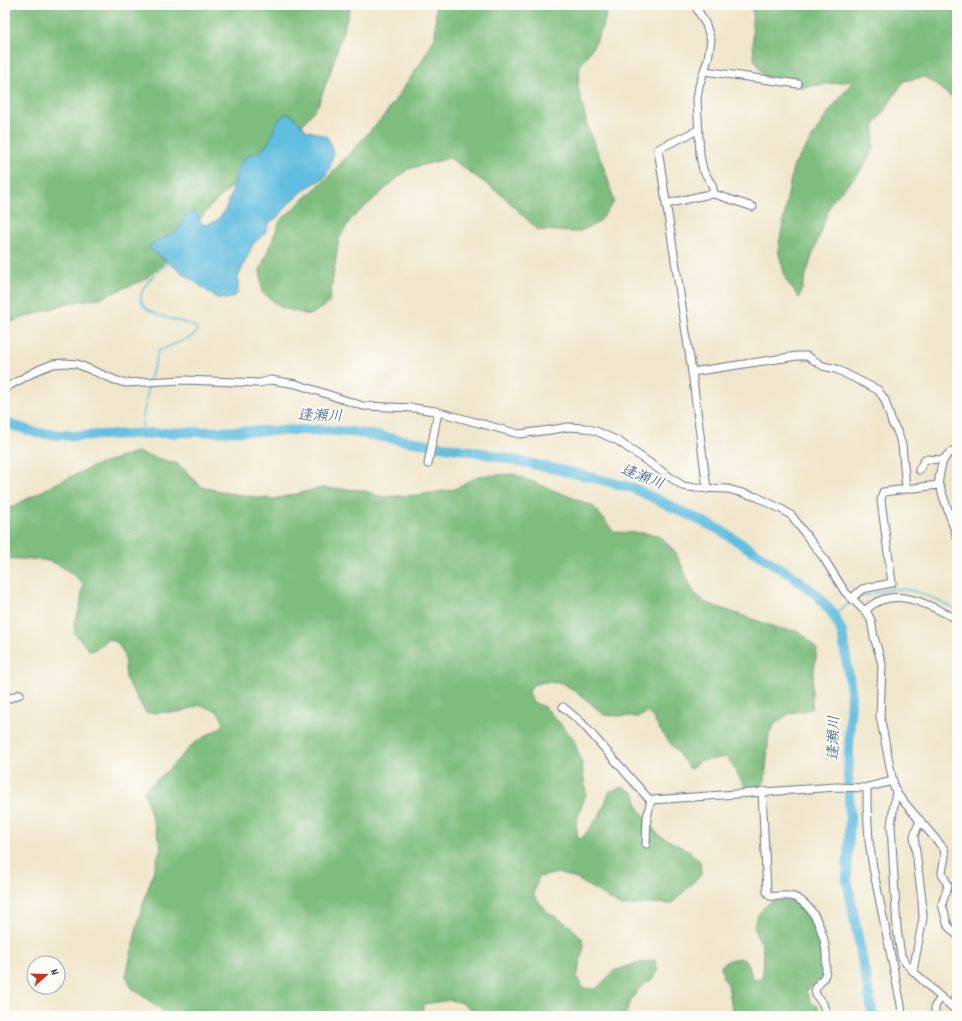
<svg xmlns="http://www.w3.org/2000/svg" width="962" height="1021" viewBox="0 0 962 1021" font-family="Dekko,'Klee One',sans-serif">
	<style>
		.forest { fill: #7ebd7e; stroke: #4c766e }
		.water { fill: #62bee0; stroke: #3e769f }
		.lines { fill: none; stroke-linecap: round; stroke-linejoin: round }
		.stream { stroke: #62bee0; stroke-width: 1.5 }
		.river { stroke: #62bee0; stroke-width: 10 }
		.minor-casing { stroke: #666f84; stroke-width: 9 }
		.minor { stroke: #fff; stroke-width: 7 }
		.labels { text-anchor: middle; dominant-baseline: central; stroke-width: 4; stroke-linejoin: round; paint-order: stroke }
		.water-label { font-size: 15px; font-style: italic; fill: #305a85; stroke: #fdfcf7 }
	</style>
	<rect width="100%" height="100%" fill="#fdfcf7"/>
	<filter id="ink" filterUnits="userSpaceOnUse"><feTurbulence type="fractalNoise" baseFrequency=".025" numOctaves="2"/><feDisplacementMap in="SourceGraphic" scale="8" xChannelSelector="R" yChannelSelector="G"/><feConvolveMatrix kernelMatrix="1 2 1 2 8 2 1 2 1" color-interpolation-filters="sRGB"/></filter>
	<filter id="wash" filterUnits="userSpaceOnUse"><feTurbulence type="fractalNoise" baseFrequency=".012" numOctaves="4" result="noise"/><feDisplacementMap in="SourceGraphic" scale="16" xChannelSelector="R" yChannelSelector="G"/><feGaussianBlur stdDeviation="0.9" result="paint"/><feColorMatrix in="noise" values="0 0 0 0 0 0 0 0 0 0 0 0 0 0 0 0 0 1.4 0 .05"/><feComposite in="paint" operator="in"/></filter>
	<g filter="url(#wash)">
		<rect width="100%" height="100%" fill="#f0e6cb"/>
		<!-- forest -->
		<g class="forest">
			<polygon points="5,5 351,5 331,70 318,105 290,141 243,175 208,209 169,259 144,280 100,298 68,303 5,324"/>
			<polygon points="433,5 607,5 605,19 596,42 580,66 578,87 587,125 607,176 614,202 598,223 578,232 538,230 502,195 450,158 408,169 351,219 339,239 329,303 310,315 282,308 262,292 260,270 280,221 328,177 384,116 420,64 435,38 436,10"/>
			<polygon points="753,5 957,5 957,101 925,77 904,81 875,124 873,151 858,174 831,202 810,262 799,298 786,280 778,250 793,167 828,113 853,81 801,87 763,75 754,58 752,24"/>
			<path d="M 136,452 L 178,464 L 202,487 L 239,495 L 274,499 L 322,488 L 362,490 L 382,497 L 419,495 L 455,489 L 478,476 L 513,474 L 593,506 L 614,532 L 644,533 L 658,535 L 675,551 L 694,593 L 706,603 L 778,628 L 801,632 L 817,649 L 812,687 L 812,709 L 791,713 L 776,722 L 769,733 L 765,781 L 760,787 L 748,790 C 739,780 735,768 727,757 L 700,761 L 690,769 L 658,727 L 653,717 L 648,713 L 638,717 L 604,715 L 581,695 L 563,683 L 543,682 L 532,685 L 529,692 L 533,702 L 546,708 L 573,738 L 582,764 L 586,794 L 576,822 L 578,839 L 582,838 L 600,815 L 610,791 L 624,787 L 635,794 L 638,807 L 658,835 L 689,851 L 700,861 L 701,875 L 671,904 L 659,903 L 621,906 L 577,879 L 557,873 L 539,877 L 533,894 L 546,911 L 570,926 L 582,938 L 584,946 L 577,977 L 583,988 L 596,989 L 614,971 L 635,964 L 655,960 L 658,972 L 651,980 L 639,988 L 631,1000 L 625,1016 L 478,1016 L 462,1003 L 451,1000 L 424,1004 L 421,1016 L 170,1016 L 132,988 L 126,976 L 140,914 L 161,847 L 144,791 L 167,771 L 194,743 L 223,726 L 222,718 L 217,711 L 200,705 L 179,712 L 146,713 L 126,679 L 124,654 L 117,642 L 106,639 L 100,647 L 90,651 L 75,634 L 74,624 L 80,607 L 83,583 C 74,575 60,563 48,561 C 36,558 20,560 6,558 L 5,559 L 5,508 L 12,507 L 55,484 L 92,467 Z"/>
			<path d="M 776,899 C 786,900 793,901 802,907 C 818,920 827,958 821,977 C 818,985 810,985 806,992 L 811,1002 L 818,1007 L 819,1016 L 733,1016 L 728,984 L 723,978 L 721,966 L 729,960 L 739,958 L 746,961 L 754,980 L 762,977 C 764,967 764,955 762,945 C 761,941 758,938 756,934 C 750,919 763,906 776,899 Z"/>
		</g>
		<!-- water -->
		<path class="water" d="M 286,114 L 292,115 L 307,131 L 317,133 L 327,137 L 331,144 L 333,154 L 330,167 L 324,178 L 308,187 L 289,203 L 279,216 L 270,222 L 264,234 L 253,244 L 238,277 L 238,291 L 236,295 L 228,299 L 217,298 L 150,249 L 150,245 L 176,232 L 181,226 L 185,215 L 194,212 L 197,214 L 198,218 L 203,225 C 232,223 231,184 240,165 C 246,153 257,155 265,147 C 275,136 271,123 286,114 Z"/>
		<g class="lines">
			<!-- stream -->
			<g class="stream">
				<path d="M 150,380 L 158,351 L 191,337 L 195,334 L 197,330 L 196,327 C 181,319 125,315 145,286 C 151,277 159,268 170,263"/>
				<polyline points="142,434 142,423 149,383"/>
				<path d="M 857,599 L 861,597 C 871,594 882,591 892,589 C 915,587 937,600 957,610"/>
				<polyline points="833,614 852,602"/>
			</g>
			<!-- river -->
			<polyline class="river" points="5,423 37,433 72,436 191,432 321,430 352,432 477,452 574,473 633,488 718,529 791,575 817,595 833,614 842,632 851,690 848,775 850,817 847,880 873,1016"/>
		</g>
	</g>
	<g filter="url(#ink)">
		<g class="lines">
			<!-- minor casing -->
			<g class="minor-casing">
				<g id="minor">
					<polyline points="704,71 798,84"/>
					<polyline points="698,130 658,149 692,372 707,489"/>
					<polyline points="714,194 753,207"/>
					<polyline points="666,204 705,195 714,194 712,185 703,170 700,155 697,99 699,86 708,59 711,40 706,25 695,5"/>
					<polyline points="692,372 797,356 807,356 823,366 836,369 878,390 885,400 892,423 897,431 902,445 906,488"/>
					<polyline points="5,388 38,370 53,364 65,363 77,364 115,380 125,383 184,380 260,383 271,380 296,384 363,406 414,408 435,411 519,434 550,430 568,427 585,428 596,431 618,441 683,486 696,488 728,489 757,497 783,510 792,516 803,531 823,557 845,592 868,614 871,620 874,637 882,664 880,716 894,787 898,795 944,849 945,856 942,873 948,886 942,904 943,908 948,926 957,935"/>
					<polyline points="428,464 438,412"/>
					<polyline points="919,470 925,459 943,460"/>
					<path d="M 938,485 C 941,469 940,455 957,449"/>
					<polyline points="852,598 862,589 892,583 881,500 883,492 938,485 940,487 957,537"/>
					<path d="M 865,611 C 892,583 929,605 957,619"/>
					<polyline points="5,700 20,694"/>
					<polyline points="563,707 582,723 648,798 651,800 836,787 867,788"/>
					<polyline points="893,781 868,787 867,791 867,806 869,841 873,868 901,1005 902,1016"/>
					<path d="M 762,791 L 767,892 L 770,896 C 779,897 786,894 794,897 C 818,907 828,943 826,966 C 826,969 826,973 825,975 C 823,981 817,985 815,990 L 816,995 L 823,1004 L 827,1016"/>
					<polyline points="896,791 891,825 897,929 901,955 904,961 913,971 935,992 957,1011"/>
					<polyline points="646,844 647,817 651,800"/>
					<polyline points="913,971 923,918 922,900 914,836 920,820"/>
					<polyline points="952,1007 957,993"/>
					<polyline points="935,1016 935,1006 941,998"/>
				</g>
			</g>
			<!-- minor -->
			<use href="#minor" class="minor"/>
		</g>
	</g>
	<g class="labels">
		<!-- water labels -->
		<g class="water-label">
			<text transform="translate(320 417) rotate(1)">逢瀬川</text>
			<text transform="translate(642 478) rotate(21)">逢瀬川</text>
			<text transform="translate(835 738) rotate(-89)">逢瀬川</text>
		</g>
	</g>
	<!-- margin -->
	<rect width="962" height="1021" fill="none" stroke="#fdfcf7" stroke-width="20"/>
	<!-- north arrow -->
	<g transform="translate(46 975) rotate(70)"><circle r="19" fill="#fdfcf7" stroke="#a3aaba"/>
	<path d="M0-3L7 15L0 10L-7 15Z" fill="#c8321e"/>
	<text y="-6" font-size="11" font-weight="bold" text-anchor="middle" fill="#1b2f5e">N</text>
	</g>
</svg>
